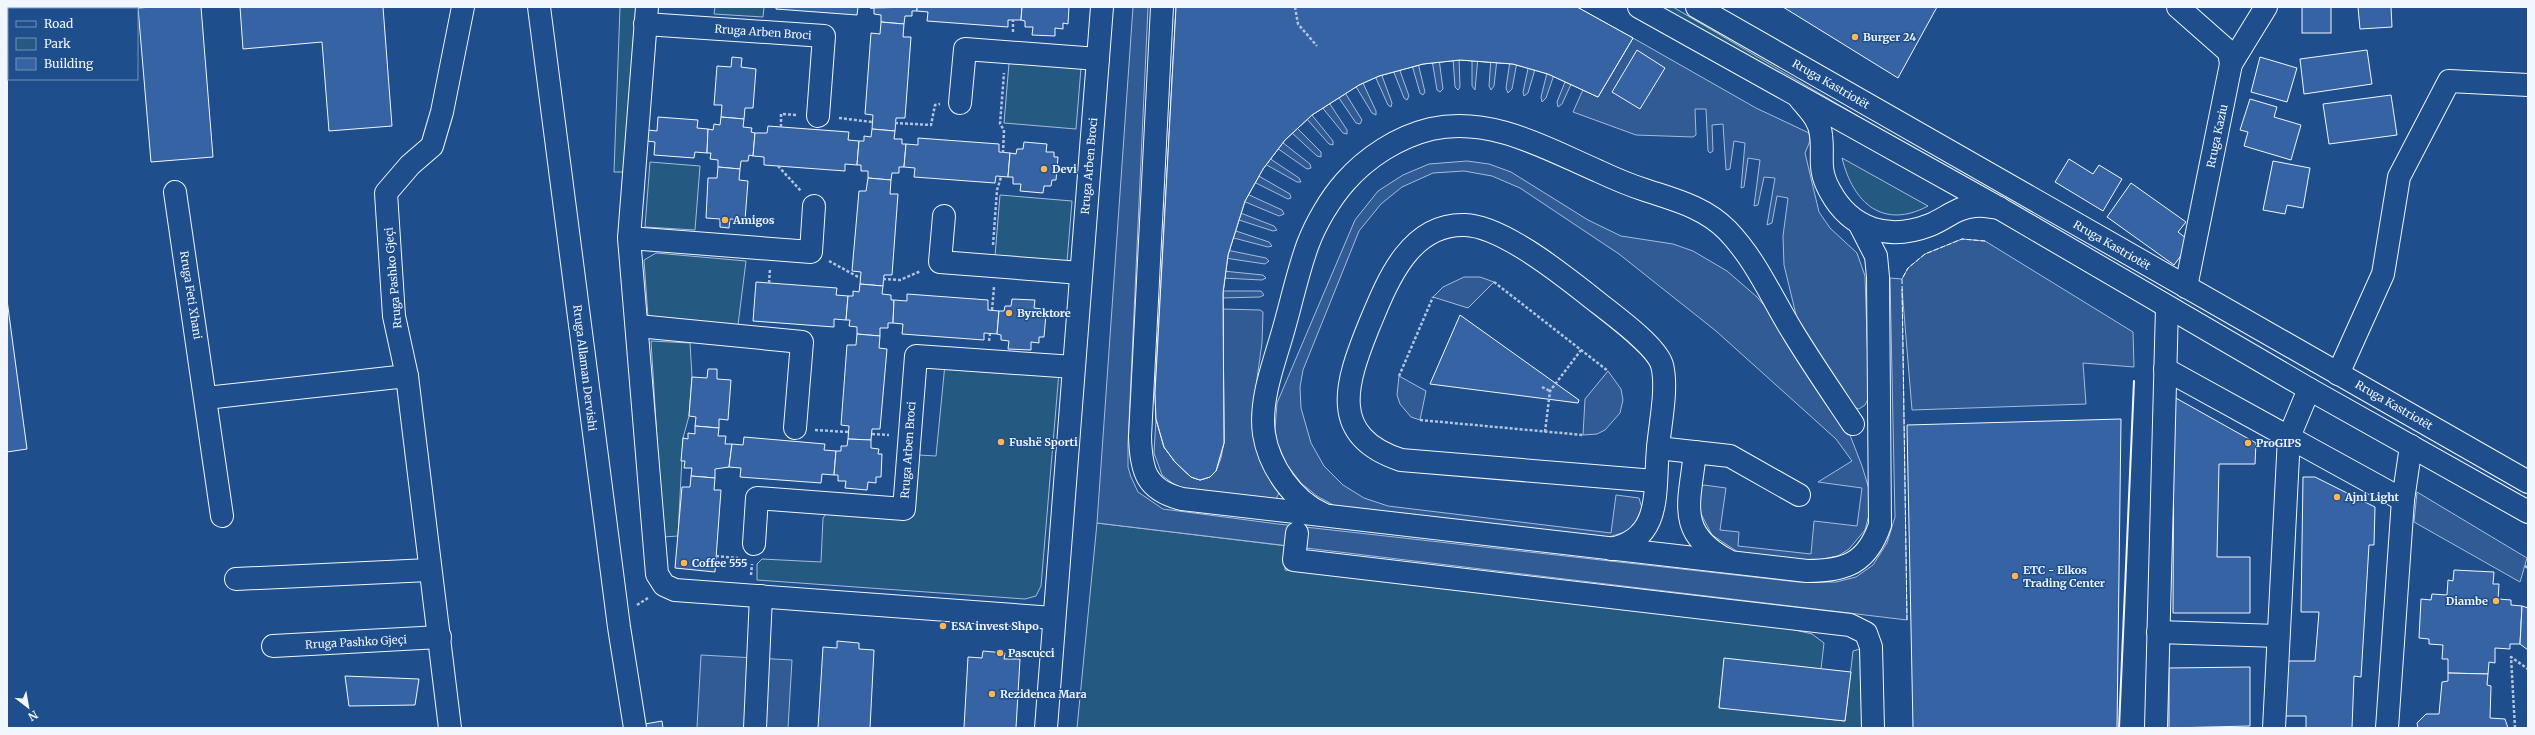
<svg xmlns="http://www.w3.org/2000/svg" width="2535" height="735" viewBox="0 0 2535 735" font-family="Merriweather,serif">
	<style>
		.green { fill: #245a82; stroke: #a8bbd7 }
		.parking { fill: #305b95; stroke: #a8bbd7 }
		.building { fill: #3563a3; stroke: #f2f6ff }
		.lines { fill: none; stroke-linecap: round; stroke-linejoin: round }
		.minor-casing { stroke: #f2f6ff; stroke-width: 24 }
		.major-casing { stroke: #f2f6ff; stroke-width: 24 }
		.path { stroke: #b3c4dc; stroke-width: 2.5; stroke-dasharray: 3 2; stroke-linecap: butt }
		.minor { stroke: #1f4e8c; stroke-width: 22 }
		.major { stroke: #1f4e8c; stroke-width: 22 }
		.fence { stroke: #f2f6ff; stroke-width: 1; stroke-dasharray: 5 2; stroke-linecap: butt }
		.wall { stroke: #f2f6ff; stroke-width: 2 }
		.poi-dot { fill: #ffb74d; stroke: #1f4e8c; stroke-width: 1.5 }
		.labels { text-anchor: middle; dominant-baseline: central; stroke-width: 3; stroke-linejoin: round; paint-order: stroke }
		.street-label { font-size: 11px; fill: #f2f6ff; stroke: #1f4e8c }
		.poi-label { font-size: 11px; font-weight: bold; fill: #f2f6ff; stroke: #1f4e8c; text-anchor: start }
	</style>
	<rect width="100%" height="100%" fill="#1f4e8c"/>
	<!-- green -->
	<g class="green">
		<polygon points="620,7 638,7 626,172 614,172"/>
		<polygon points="715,7 764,7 763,17 714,14"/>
		<polygon points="1659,7 1673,7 1878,128 1876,129"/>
		<polygon points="1009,63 1081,68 1076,129 1004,123"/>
		<path d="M 1842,158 L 1928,206 C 1883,230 1853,203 1842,158 Z"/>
		<polygon points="650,162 700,166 695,230 645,227"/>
		<polygon points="1000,195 1072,201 1067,262 995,256"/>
		<polygon points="656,253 746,261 738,325 648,317 644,260"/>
		<polygon points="651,341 690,343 692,377 689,416 683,438 678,536 663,537"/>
		<polygon points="945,364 1059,372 1041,586 1036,596 1025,599 757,580 757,564 762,559 821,562 823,518 828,511 914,509 919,455 936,456"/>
		<polygon points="1097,523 1287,546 1285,570 1778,626 1812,634 1824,643 1821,669 1725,659 1719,707 1845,721 1853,651 1860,649 1862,728 1077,728"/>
	</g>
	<!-- parking -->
	<g class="parking">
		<polygon points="1133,7 1148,7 1128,444 1128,467 1131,477 1138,492 1163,509 1278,524 1798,582 1836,582 1856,577 1873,565 1887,543 1895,517 1890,278 1902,279 1908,268 1925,254 1962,239 1985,241 2133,332 2134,367 2083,363 2086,404 1912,410 1902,289 1907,620 1097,523"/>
		<polygon points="1633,38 1756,108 1809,133 1810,141 1805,153 1819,212 1830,228 1857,253 1865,276 1869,397 1865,405 1859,409 1850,406 1798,323 1784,265 1783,236 1788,198 1777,196 1772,223 1767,225 1775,178 1764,177 1758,205 1754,206 1760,160 1748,158 1744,187 1741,188 1745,143 1734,141 1730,169 1726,170 1723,124 1712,125 1713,151 1710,153 1708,151 1706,109 1695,109 1696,135 1693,137 1636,135 1573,112 1585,85 1573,80 1562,104 1558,107 1557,102 1567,77 1555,72 1546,98 1542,102 1541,97 1548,69 1536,66 1528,93 1524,96 1523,92 1529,64 1517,62 1512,89 1508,93 1506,88 1510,61 1497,59 1494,86 1491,90 1489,86 1491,58 1478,57 1475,90 1472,86 1472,57 1459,57 1460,87 1458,90 1455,87 1453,58 1439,59 1443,89 1440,92 1437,90 1432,60 1418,63 1425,92 1423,95 1420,93 1412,65 1399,68 1409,96 1407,100 1404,98 1393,70 1381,73 1392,103 1391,107 1388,105 1375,76 1362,81 1376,111 1376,115 1372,113 1355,85 1344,91 1362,120 1360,124 1356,123 1337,95 1328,101 1347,130 1347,134 1343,133 1321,106 1311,114 1333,141 1333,145 1329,144 1306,118 1296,127 1321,152 1321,157 1317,156 1291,132 1282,142 1310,164 1311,168 1307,169 1277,148 1269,158 1299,178 1301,182 1297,182 1265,164 1257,175 1290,194 1291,198 1288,199 1254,182 1247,194 1282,210 1284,214 1279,216 1243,201 1238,212 1274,226 1277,230 1273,231 1236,219 1233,230 1269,242 1272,246 1268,247 1230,237 1227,250 1266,258 1269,261 1265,264 1225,258 1223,271 1263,275 1266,278 1262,280 1222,278 1222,291 1261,291 1264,295 1260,297 1221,298 1221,309 1260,310 1263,312 1262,343 1252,415 1253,428 1256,448 1267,473 1279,493 1275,501 1189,491 1176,486 1162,475 1154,453 1156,419 1164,447 1175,462 1191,477 1200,480 1210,477 1216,471 1221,458 1224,442 1223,315 1214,315 1217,266 1222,238 1237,198 1258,162 1296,118 1329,93 1368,71 1409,58 1450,52 1493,52 1546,63 1602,89"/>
		<polygon points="1467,161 1489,164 1511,172 1588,220 1621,236 1673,244 1693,251 1727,271 1757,297 1769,311 1837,414 1850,435 1862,466 1869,489 1870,511 1865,530 1849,549 1838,556 1813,561 1738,552 1712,535 1700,512 1700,487 1704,485 1726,488 1720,530 1739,532 1738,546 1811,554 1814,521 1857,526 1862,488 1818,482 1852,461 1836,439 1716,331 1619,254 1520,188 1492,176 1464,171 1433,173 1402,187 1381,204 1359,231 1303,370 1300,387 1301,408 1311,443 1324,466 1343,485 1364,498 1388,506 1611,533 1616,495 1639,498 1642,508 1636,521 1628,531 1609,537 1335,506 1317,496 1301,483 1287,465 1277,442 1275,429 1277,403 1355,220 1378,191 1403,175 1429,164"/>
		<polygon points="1464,277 1480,277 1494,282 1468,308 1433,297 1443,287"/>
		<polygon points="1608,371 1621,389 1623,400 1620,413 1605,430 1597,434 1583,435 1585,399"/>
		<polygon points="1399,376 1426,391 1420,420 1411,417 1400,404 1397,395"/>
		<polygon points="2417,492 2527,558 2520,582 2414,522"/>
		<polygon points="701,655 792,660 788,728 697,728"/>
	</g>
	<!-- building -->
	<g class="building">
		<polygon points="154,7 201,7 213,157 151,162 138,8"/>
		<polygon points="240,7 383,7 392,126 329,131 322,42 243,49"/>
		<polygon points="776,7 858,7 857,15 776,9"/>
		<polygon points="917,7 917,11 912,11 912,16 905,16 904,24 881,22 881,15 874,14 874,8 870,8"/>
		<polygon points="917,7 1022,7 1021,20 1008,20 1008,27 927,21 928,12 917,11"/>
		<polygon points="1022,7 1069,7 1068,24 1063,23 1063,29 1055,28 1055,36 1032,35 1033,27 1025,27 1025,21 1021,20"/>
		<polygon points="1176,7 1249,7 1243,35 1242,74 1245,78 1256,81 1262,80 1294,53 1339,26 1391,7 1577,7 1633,38 1598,97 1548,74 1513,64 1460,60 1423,64 1379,76 1359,85 1312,115 1285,140 1263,169 1245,201 1228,255 1223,293 1224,443 1216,471 1210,477 1200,480 1191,477 1175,462 1164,447 1156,419 1155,393"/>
		<polygon points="1176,7 1577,7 1633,38 1598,97 1548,74 1513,64 1460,60 1423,64 1379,76 1359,85 1312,115 1285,140 1263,169 1245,201 1228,255 1223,293 1224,443 1216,471 1210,477 1200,480 1191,477 1175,462 1164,447 1156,419 1155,393"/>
		<polygon points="1783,7 1937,7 1898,78"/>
		<rect x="2302" y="7" width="29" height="26"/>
		<polygon points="2358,7 2391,7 2392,27 2360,29"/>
		<polygon points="881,22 904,24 903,37 911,37 905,118 896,118 895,131 872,129 873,115 865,114 871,33 880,34"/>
		<polygon points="1637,50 1665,68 1640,109 1612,92"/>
		<polygon points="2367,50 2372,84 2304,94 2300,59"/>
		<polygon points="732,57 742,58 741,67 756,69 753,108 745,108 744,119 721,117 722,105 714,105 717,66 731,67"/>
		<polygon points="2260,57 2297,68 2287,102 2251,92"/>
		<polygon points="2391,95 2397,135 2329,144 2323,104"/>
		<polygon points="2250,99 2277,107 2274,117 2301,125 2291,160 2244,146 2248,132 2240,130"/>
		<polygon points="658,117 698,120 697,128 708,129 707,153 695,152 694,158 654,155 655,142 647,141 648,130 657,131"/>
		<polygon points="721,117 744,119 743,127 752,128 751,132 755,133 753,156 749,155 748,161 741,161 740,169 718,167 718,160 710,159 711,153 707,153 708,129 713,130 714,124 720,125"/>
		<polygon points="768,126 849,132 848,140 859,141 857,165 845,164 845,171 764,165 764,157 753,156 755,133 767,133"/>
		<polygon points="872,129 895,131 894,139 902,139 902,144 906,144 904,167 899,167 899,173 892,173 891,180 868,178 868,171 861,171 861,165 857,165 859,141 864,141 864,136 871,137"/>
		<polygon points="918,138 999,144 999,152 1010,153 1008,177 996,176 995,183 914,177 915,168 904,167 906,144 918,145"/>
		<polygon points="1024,142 1047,144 1046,152 1054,152 1054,157 1058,157 1056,180 1052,180 1051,186 1044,186 1043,193 1020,191 1021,184 1013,184 1013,177 1008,177 1010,153 1016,154 1017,149 1023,149"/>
		<polygon points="2069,159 2093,174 2099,165 2122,179 2103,211 2055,182"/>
		<polygon points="2273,161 2310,168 2303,208 2287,205 2285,214 2263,210"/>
		<polygon points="718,167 740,169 739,180 748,181 745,220 730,219 729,228 720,227 720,219 706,218 708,178 717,178"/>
		<polygon points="868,178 891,180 890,194 898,194 892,275 884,275 883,286 860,284 861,272 852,271 859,191 866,191"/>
		<polygon points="2131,183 2186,222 2178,232 2191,242 2174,265 2107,217"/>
		<polygon points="756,282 837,288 836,295 848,296 846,320 834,319 834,327 753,321"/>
		<polygon points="860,284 883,286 882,294 891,295 891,300 894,300 893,323 888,323 888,328 880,328 880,336 857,334 857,327 849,326 850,320 846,320 848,296 853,296 853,291 859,292"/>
		<polygon points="907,294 988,300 988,310 999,311 997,334 984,333 984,340 902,334 903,324 893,323 894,300 907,301"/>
		<polygon points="1012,299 1035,300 1034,308 1042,309 1042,314 1046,314 1044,337 1039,337 1039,343 1031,342 1031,350 1008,349 1009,341 1001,340 1001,335 997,334 999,311 1004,311 1005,306 1011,306"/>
		<polygon points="7,300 27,449 7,452"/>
		<polygon points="1460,315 1579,400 1578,403 1430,384"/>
		<polygon points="857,334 880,336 879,348 887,349 880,429 872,429 871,440 848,439 849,426 841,425 847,345 856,345"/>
		<polygon points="708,369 717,369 717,379 731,380 728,420 719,419 719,428 695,426 696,417 689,416 692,377 707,378"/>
		<polygon points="2174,397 2256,443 2255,464 2219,464 2217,557 2250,557 2250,613 2173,613"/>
		<polygon points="2121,419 2117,728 1913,728 1907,425"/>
		<polygon points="695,426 719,428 718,436 726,436 725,444 732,444 729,467 715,469 715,478 691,476 692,468 684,468 685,461 681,461 683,438 688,439 688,433 695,434"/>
		<polygon points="744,437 825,444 824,450 836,451 834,475 822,474 821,483 740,477 741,468 729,467 732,444 743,445"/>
		<polygon points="848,439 871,440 871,448 879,449 878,454 882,454 881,477 876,477 876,483 868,482 867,490 845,488 846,481 838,481 838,475 834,475 836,451 841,451 841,446 847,446"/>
		<polygon points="691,476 715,478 714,490 721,490 715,572 675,568 682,487 690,487"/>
		<polygon points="2303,477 2315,477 2375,507 2374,545 2369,545 2361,677 2354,676 2352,728 2306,728 2306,716 2281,716 2281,661 2315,661 2319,612 2301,612"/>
		<polygon points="2454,570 2494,572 2493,584 2499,584 2498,599 2511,600 2511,605 2522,606 2520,644 2510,644 2510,649 2495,648 2495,663 2489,662 2488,674 2448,673 2448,659 2442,659 2443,645 2429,644 2429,639 2419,638 2421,599 2431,600 2432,594 2447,595 2448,580 2453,581"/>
		<polygon points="2522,606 2528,608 2528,650 2520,644"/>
		<polygon points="837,641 859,643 859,649 874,650 870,728 818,728 823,647 837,648"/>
		<polygon points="983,651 1005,653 1004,659 1020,659 1016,728 964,728 968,657 982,658"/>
		<polygon points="1724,658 1851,672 1845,721 1719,708"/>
		<polygon points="2250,667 2250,726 2169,728 2169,668"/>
		<polygon points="2448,673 2488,674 2487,685 2491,686 2490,718 2505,719 2508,728 2418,728 2417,723 2426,714 2439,714 2442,682 2448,681"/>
		<polygon points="345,676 419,679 415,705 349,706"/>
		<polygon points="662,721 663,728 645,728 645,724"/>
	</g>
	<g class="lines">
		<!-- minor casing -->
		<g class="minor-casing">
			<g id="minor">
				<polyline points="539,7 619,627 635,728"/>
				<polyline points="647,7 629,238 657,574 664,585 675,590 1054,618"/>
				<path d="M 1162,7 L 1140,437 C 1141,471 1146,490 1182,499 L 1807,571 C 1846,571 1867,563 1880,525 L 1878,277 L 1876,256 L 1860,225"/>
				<polyline points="2178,7 2229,52 2231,64 2186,287"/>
				<polyline points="645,24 824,36 818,116"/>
				<polyline points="2231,64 2266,7"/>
				<path d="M 1800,99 C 1809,110 1820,120 1821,135 C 1824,157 1817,168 1830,191 C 1851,230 1889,241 1930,225 C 1945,219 1957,207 1975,206 C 1982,205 1991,207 1999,208"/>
				<polyline points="960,103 965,49 1098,59"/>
				<polyline points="175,192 222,516"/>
				<polyline points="944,216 940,262 1081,273"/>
				<polyline points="629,238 811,252 814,206"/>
				<polyline points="638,326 802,342 795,428"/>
				<polyline points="2165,369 2403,500"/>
				<polyline points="2338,374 2383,274 2399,177 2449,81 2528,85"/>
				<polyline points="206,398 407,376"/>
				<path d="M 1695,452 C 1690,502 1675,532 1727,560"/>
				<path d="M 1655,481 L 1401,460 C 1328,436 1346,383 1368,328 C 1386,285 1408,223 1465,225 C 1501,226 1559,272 1587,294 C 1605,309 1656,344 1662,365 C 1668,388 1660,424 1658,448 L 1730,456 L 1799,495"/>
				<path d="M 1323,514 C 1293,501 1269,466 1264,434 C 1259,399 1275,361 1284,328 C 1292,300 1298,271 1308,244 C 1316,223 1330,199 1345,182 C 1367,157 1398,137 1431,129 C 1491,116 1545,148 1598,171 C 1613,178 1629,185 1645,190 C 1675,200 1704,207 1727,230 C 1757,261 1772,299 1794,334 C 1813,365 1833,394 1853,424"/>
				<polyline points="1297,533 1294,560 1850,625 1866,633 1871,647 1873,728"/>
				<polyline points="754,544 757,498 904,509 916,356 1074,367"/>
				<path d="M 1611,549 C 1663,538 1654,491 1658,448"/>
				<polyline points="236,579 429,570"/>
				<polyline points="2158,632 2278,636"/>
				<polyline points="273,646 440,637"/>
				<polyline points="450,728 407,376 394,316 386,193 410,165 432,146 442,112 463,7"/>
				<polyline points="755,728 761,596"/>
				<polyline points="1046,728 1102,7"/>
				<polyline points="2156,728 2167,307"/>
				<polyline points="2274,728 2289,437 2309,389"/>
				<polyline points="2387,728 2403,500 2411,446"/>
			</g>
		</g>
		<!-- major casing -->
		<g class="major-casing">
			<g id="major">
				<polyline points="1639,7 1999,208 2309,389 2528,512"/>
				<polyline points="1697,7 2528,482"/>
			</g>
		</g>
		<!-- path -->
		<g class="path">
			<polyline points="1295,7 1298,24 1317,46"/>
			<polyline points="1013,32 1013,20"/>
			<polyline points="839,118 872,122"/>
			<polyline points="895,123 931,125 935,105 940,104"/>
			<polyline points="781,127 781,114 798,115"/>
			<polyline points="1003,153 1004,130 1000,124 1004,73"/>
			<polyline points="778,166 801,191"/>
			<polyline points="993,245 997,190 1001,177"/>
			<polyline points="829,261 860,278"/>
			<polyline points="883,279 900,280 921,271"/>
			<polyline points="1494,282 1608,371"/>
			<polyline points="769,283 770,269"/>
			<polyline points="992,310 994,287"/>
			<polyline points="989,341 990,334"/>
			<polyline points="1399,376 1433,297"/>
			<polyline points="1542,387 1550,391"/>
			<polyline points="1420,420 1583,435"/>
			<polyline points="815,430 848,432"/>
			<polyline points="1545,432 1550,391 1581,350"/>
			<polyline points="872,434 889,435"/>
			<polyline points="716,556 738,558"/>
			<polyline points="2525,566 2528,568"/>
			<polyline points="751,575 752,564"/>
			<polyline points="637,605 648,598"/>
			<polyline points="2515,728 2511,657 2528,669"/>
		</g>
		<!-- minor -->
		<use href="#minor" class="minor"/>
		<!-- major -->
		<use href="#major" class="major"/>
		<!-- fence -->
		<polyline class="fence" points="1907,620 1902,279 1908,268 1925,254 1962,239 1985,241"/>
		<!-- wall -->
		<polyline class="wall" points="2119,728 2134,381"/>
	</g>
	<!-- markers -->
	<g class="poi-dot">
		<circle cx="1855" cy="37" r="4"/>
		<circle cx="1044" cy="169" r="4"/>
		<circle cx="725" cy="220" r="4"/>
		<circle cx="1009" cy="313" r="4"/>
		<circle cx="1001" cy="442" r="4"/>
		<circle cx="2248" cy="443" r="4"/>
		<circle cx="2337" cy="497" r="4"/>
		<circle cx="684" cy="563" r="4"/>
		<circle cx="2015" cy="576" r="4"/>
		<circle cx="2496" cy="601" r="4"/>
		<circle cx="943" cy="626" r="4"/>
		<circle cx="1000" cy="653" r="4"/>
		<circle cx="992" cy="694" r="4"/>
	</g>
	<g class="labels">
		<!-- street labels -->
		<g class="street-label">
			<text transform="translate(763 32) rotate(4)">Rruga Arben Broci</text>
			<text transform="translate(1831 84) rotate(30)">Rruga Kastriotët</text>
			<text transform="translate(2217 136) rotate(-78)">Rruga Kaziu</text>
			<text transform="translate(1089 166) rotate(-85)">Rruga Arben Broci</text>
			<text transform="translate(2112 245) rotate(30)">Rruga Kastriotët</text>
			<text transform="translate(393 278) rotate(-95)">Rruga Pashko Gjeçi</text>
			<text transform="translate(191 295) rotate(81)">Rruga Feti Xhani</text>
			<text transform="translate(585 368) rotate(83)">Rruga Allaman Dervishi</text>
			<text transform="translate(2394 405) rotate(30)">Rruga Kastriotët</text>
			<text transform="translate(908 450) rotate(-86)">Rruga Arben Broci</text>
			<text transform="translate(356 642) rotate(-3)">Rruga Pashko Gjeçi</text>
		</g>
		<!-- poi labels -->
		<g class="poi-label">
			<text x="1863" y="37">Burger 24</text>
			<text x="1052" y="169">Devi</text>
			<text x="733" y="220">Amigos</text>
			<text x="1017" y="313">Byrektore</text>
			<text x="1009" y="442">Fushë Sporti</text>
			<text x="2256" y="443">ProGIPS</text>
			<text x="2345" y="497">Ajni Light</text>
			<text x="692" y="563">Coffee 555</text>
			<text x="2023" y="570">ETC - Elkos<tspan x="2023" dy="13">Trading Center</tspan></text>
			<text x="2488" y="601" text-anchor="end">Diambe</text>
			<text x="951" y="626">ESA invest Shpo</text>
			<text x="1008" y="653">Pascucci</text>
			<text x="1000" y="694">Rezidenca Mara</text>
		</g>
	</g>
	<!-- border -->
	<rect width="2535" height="735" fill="none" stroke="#f2f6ff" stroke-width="16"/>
	<!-- legend -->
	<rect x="8" y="8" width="130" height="72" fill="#1f4e8c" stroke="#7391ba"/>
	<rect x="16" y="21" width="20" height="6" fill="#1f4e8c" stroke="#7391ba"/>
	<text x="44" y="28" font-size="12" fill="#f2f6ff">Road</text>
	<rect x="16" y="38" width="20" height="12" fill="#245a82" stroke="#7391ba"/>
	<text x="44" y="48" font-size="12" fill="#f2f6ff">Park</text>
	<rect x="16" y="58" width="20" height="12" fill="#3563a3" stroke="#7391ba"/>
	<text x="44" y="68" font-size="12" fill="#f2f6ff">Building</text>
	<!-- north arrow -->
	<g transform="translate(28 707) rotate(149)" stroke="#1f4e8c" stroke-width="3" paint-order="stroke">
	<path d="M0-3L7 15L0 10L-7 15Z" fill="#f2f6ff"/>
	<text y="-6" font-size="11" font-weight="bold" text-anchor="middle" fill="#f2f6ff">N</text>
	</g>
</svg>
